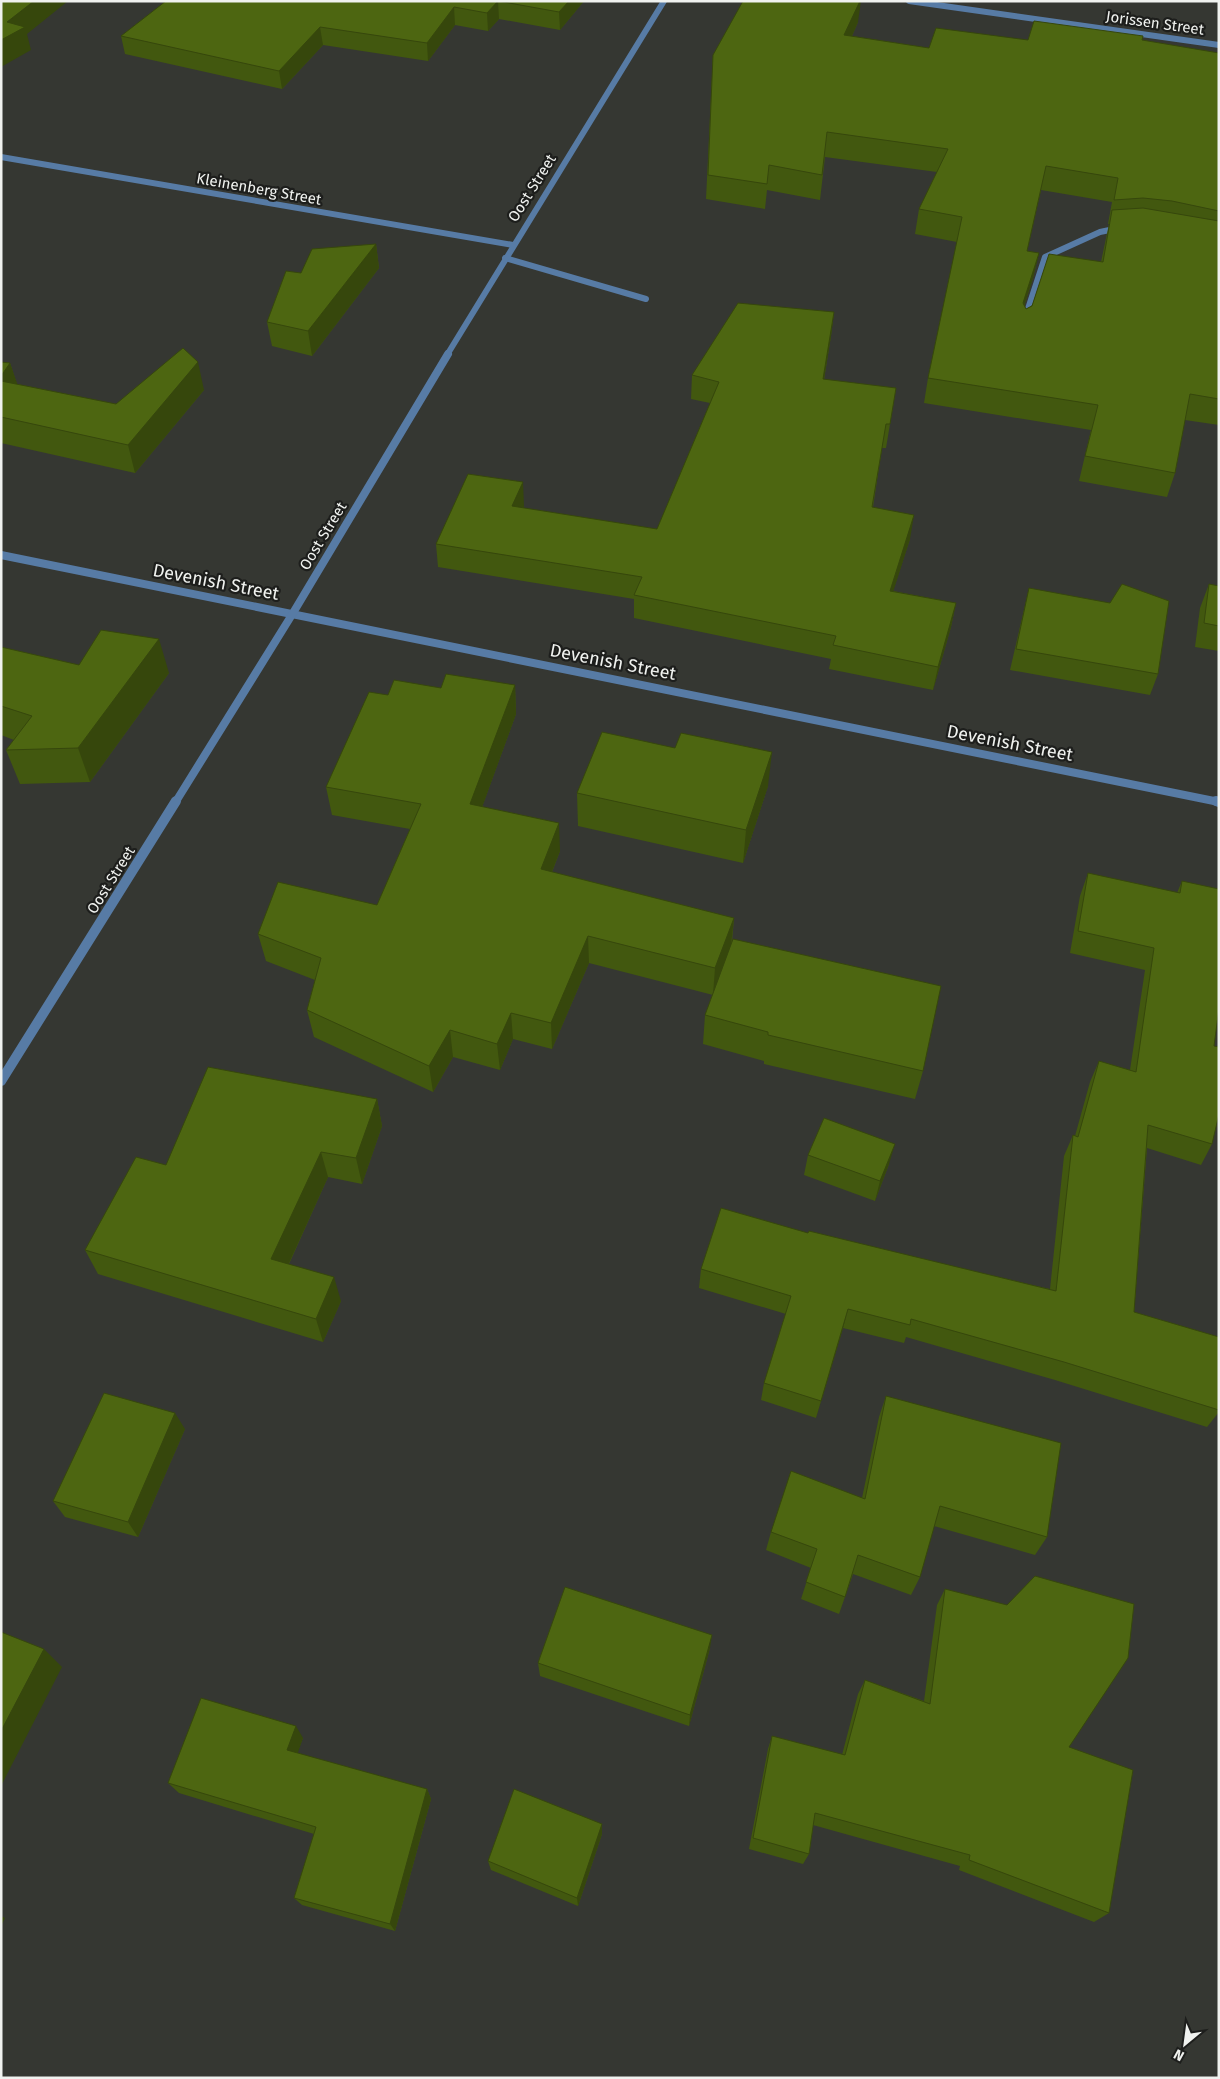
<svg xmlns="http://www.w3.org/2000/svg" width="1220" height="2079" viewBox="0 0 1220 2079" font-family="'Fira Sans',sans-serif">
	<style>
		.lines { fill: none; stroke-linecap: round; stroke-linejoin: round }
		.lane { stroke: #577ba5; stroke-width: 6 }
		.street-far2 { stroke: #577ba5; stroke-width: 6 }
		.street-far1 { stroke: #577ba5; stroke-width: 8 }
		.street { stroke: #577ba5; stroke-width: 10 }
		.wall { fill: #42580f; fill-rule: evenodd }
		.shaded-wall { fill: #36470c }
		.building { fill: #4d6611; stroke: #36470c }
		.labels { text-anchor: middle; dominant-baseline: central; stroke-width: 4.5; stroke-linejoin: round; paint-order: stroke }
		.far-street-label { font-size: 15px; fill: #f0f2ef; stroke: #1d1e1c }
		.street-label { font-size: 18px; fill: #f0f2ef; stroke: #1d1e1c }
	</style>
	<rect width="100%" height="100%" fill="#353732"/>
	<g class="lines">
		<!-- lane -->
		<polyline class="lane" points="505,258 646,299"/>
		<!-- street-far2 -->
		<g class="street-far2">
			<polyline points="909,1 1219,45"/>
			<polyline points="1,157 513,245"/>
			<polyline points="1024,321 1045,257 1100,232 1119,228"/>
			<polyline points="447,355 664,1"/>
		</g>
		<!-- street-far1 -->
		<g class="street-far1">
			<polyline points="1,555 1219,802"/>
			<polyline points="175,803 293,613 448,354"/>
		</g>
		<!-- street -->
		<g class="street">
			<polyline points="1216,801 1219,802"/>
			<polyline points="1,1081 176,801"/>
		</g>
	</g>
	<!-- wall -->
	<g class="wall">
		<polygon points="166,1 584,1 560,30 499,19 488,31 455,25 428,61 323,45 282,89 125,54 121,36"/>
		<path d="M 858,22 L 852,36 L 929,48 L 1028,40 L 1142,40 L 1219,53 L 1219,425 L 1185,420 L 1175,473 L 1167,497 L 1079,481 L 1091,430 L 924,403 L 928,378 L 957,242 L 915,234 L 919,209 L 937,172 L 825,157 L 820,200 L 767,190 L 765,209 L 706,199 L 713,55 ZM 1041,190 L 1112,202 L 1108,224 L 1109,224 L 1101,262 L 1026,309 L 1024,306 L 1033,278 L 1039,253 L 1027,251 Z"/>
		<polygon points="376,244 379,268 312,356 272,346 267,322"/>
		<polygon points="834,312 831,336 824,380 896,388 886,448 882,448 873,507 910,539 893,591 956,603 951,627 933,690 829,669 831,659 634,618 634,599 438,567 436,544 524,506 523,508 657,529 710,403 691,399 692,375"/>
		<polygon points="1,362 10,363 17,384 116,404 204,390 135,473 1,443"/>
		<polygon points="1209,584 1219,586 1219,651 1195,647 1200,608"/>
		<polygon points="1029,588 1158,674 1150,695 1010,670"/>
		<polygon points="1,647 79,665 169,673 90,782 20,784 6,750 14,740 1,735"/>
		<polygon points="515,685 516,714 482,807 560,851 552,872 734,918 732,942 923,1071 915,1099 764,1064 764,1061 703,1044 705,1015 713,995 589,963 552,1049 513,1039 500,1070 453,1057 433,1092 314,1037 307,1010 315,980 266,961 258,934 377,905 410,829 332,815 326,787 388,695 441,688"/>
		<polygon points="768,786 743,863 578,826 577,793"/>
		<polygon points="1088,873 1177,893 1182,881 1214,1046 1212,1144 1201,1165 1147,1148 1134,1312 1219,1337 1219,1412 1207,1427 1055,1380 906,1337 904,1343 843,1328 816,1418 761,1400 764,1383 786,1314 699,1288 701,1269 808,1233 1050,1289 1064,1156 1073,1135 1075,1136 1090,1082 1099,1061 1130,1070 1145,970 1070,953 1080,896"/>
		<polygon points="377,1099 382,1126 362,1184 328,1177 289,1264 341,1301 323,1342 98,1274 85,1250 166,1165"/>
		<polygon points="808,1155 889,1164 875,1201 804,1175"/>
		<polygon points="886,1396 1047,1537 1035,1555 934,1526 920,1577 911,1595 853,1574 839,1614 801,1599 811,1568 766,1550 771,1532 862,1498 879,1417"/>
		<polygon points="185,1429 138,1537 65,1517 53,1501"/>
		<polygon points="945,1589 1069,1747 1109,1913 1094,1922 959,1870 960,1866 813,1825 809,1854 803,1864 749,1849 768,1749 772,1736 842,1755 858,1694 865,1680 924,1701 937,1605"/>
		<polygon points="710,1648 689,1726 540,1676 538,1663"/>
		<polygon points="303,1738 297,1753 427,1789 431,1799 395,1931 302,1905 294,1898 314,1834 179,1793 168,1783"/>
		<polygon points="602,1834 578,1906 491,1870 488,1861"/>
	</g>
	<!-- shaded-wall -->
	<g class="shaded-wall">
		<polygon points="34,1 68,1 27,34 31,50 1,67 1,40 7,22"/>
		<polygon points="498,1 499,19 488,31 487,13"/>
		<polygon points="569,1 584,1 560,30 559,12"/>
		<polygon points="860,1 861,1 858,22 842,59 844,35"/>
		<polygon points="454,7 455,25 428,61 427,43"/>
		<polygon points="320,27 323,45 282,89 279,71"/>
		<polygon points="376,244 379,268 312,356 308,331"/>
		<polygon points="1039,253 1033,278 1017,327 1023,303"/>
		<polygon points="834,312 831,336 820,403 823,379"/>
		<polygon points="198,362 204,390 135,473 128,445"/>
		<polygon points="10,363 20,392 1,390 1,376"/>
		<polygon points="523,482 524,506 514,530 512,506"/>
		<polygon points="914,515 910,539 886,614 890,591"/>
		<polygon points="956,603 951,627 933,690 938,667"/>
		<polygon points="159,639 169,673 90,782 78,748"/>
		<polygon points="515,685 516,714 473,832 470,804"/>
		<polygon points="772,752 768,786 743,863 746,830"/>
		<polygon points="559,823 560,851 542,897 541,869"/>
		<polygon points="734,918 731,945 713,995 715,968"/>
		<polygon points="588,936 589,963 552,1049 551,1023"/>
		<polygon points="511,1013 513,1039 500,1070 497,1044"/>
		<polygon points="450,1030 453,1057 433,1092 429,1066"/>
		<polygon points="377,1099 382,1126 362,1184 356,1158"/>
		<polygon points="895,1144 889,1164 875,1201 880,1181"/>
		<polygon points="321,1152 328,1177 280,1283 271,1259"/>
		<polygon points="334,1277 341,1301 323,1342 316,1319"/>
		<polygon points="848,1309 843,1328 816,1418 821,1401"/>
		<polygon points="175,1413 185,1429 138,1537 128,1522"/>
		<polygon points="712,1635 710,1648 689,1726 690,1715"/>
		<polygon points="44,1649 62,1667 1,1786 1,1731"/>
		<polygon points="296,1726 303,1738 295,1761 287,1750"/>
		<polygon points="427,1789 431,1799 395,1931 390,1924"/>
		<polygon points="602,1824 602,1834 578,1906 577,1898"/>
		<polygon points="1,1916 5,1918 1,1926"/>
	</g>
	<!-- building -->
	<g class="building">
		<polygon points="1,1 34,1 7,22 25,27 1,40"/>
		<polygon points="166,1 569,1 559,12 498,1 487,13 454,7 427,43 320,27 279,71 121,36"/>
		<polygon points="743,1 860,1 844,35 929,48 936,28 1028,40 1034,21 1143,36 1142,40 1219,53 1219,211 1172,201 1143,198 1114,200 1118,178 1046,166 1027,251 1039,253 1023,303 1026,309 1032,306 1049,254 1103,262 1112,210 1143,208 1219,221 1219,399 1190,394 1175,473 1085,456 1098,405 928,378 962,217 919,209 948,149 827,132 822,175 769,165 767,184 708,175 713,55"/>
		<polygon points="376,244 308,331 267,322 286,271 301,273 312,249"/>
		<polygon points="738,303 834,312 823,379 896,388 890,424 886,424 872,507 914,515 890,591 956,603 938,667 833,645 836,636 634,595 642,577 436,544 468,474 523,482 512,506 657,529 719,382 692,375"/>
		<polygon points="183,348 198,362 128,445 1,417 1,381 116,404"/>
		<polygon points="1,362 10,363 1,376"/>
		<polygon points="1122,584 1169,601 1158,674 1016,649 1029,588 1110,603"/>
		<polygon points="1209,584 1219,586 1219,626 1204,623"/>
		<polygon points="101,630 159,639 78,748 6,750 32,716 1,706 1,647 79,665"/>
		<polygon points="446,674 515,685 470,804 559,823 541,869 734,918 715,968 588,936 551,1023 511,1013 497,1044 450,1030 429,1066 307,1010 321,958 258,934 278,882 377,905 421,804 326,787 369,692 388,695 394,680 441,688"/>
		<polygon points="602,732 675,748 681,733 772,752 746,830 577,793"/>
		<polygon points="1088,873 1180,893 1182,881 1219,889 1219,1008 1214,1046 1219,1047 1219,1114 1212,1144 1148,1125 1134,1312 1219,1337 1219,1410 1064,1362 911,1319 910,1325 848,1309 821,1401 764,1383 791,1296 701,1269 721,1208 808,1233 809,1231 1056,1291 1073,1135 1078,1137 1099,1061 1136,1072 1154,948 1078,931"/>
		<polygon points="733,939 941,986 923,1071 768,1035 768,1032 705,1015"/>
		<polygon points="208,1067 377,1099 356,1158 321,1152 271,1259 334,1277 316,1319 85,1250 136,1157 166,1165"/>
		<polygon points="824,1118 895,1144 880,1181 808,1155"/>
		<polygon points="104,1393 175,1413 128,1522 53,1501"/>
		<polygon points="886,1396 1061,1443 1047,1537 940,1506 920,1577 858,1555 845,1597 806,1582 817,1549 771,1532 791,1471 865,1499"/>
		<polygon points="1035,1576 1134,1604 1128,1658 1069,1747 1133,1770 1109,1913 969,1860 970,1855 815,1813 809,1854 753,1838 772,1736 845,1755 865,1680 930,1704 945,1589 1007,1605"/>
		<polygon points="565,1587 712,1635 690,1715 538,1663"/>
		<polygon points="1,1632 44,1649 1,1731"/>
		<polygon points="201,1698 296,1726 287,1750 427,1789 390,1924 294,1898 316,1827 168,1783"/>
		<polygon points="514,1789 602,1824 577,1898 488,1861"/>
	</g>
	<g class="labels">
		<!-- far-street labels -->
		<g class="far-street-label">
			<text transform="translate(1155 23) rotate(8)">Jorissen Street</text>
			<text transform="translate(532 188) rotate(-58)">Oost Street</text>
			<text transform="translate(259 189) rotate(10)">Kleinenberg Street</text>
			<text transform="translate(323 536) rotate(-59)">Oost Street</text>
			<text transform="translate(111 880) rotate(-58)">Oost Street</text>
		</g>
		<!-- street labels -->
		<g class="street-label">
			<text transform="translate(216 582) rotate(11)">Devenish Street</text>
			<text transform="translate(613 662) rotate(11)">Devenish Street</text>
			<text transform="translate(1010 743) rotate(11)">Devenish Street</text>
		</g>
	</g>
	<!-- border -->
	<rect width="1220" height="2079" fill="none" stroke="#f0f2ef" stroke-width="5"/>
	<!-- north arrow -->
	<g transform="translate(1185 2044) rotate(209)" stroke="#1d1e1c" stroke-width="4" paint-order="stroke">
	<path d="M0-4L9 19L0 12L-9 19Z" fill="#f0f2ef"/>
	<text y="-8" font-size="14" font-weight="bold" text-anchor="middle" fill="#f0f2ef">N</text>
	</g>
</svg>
